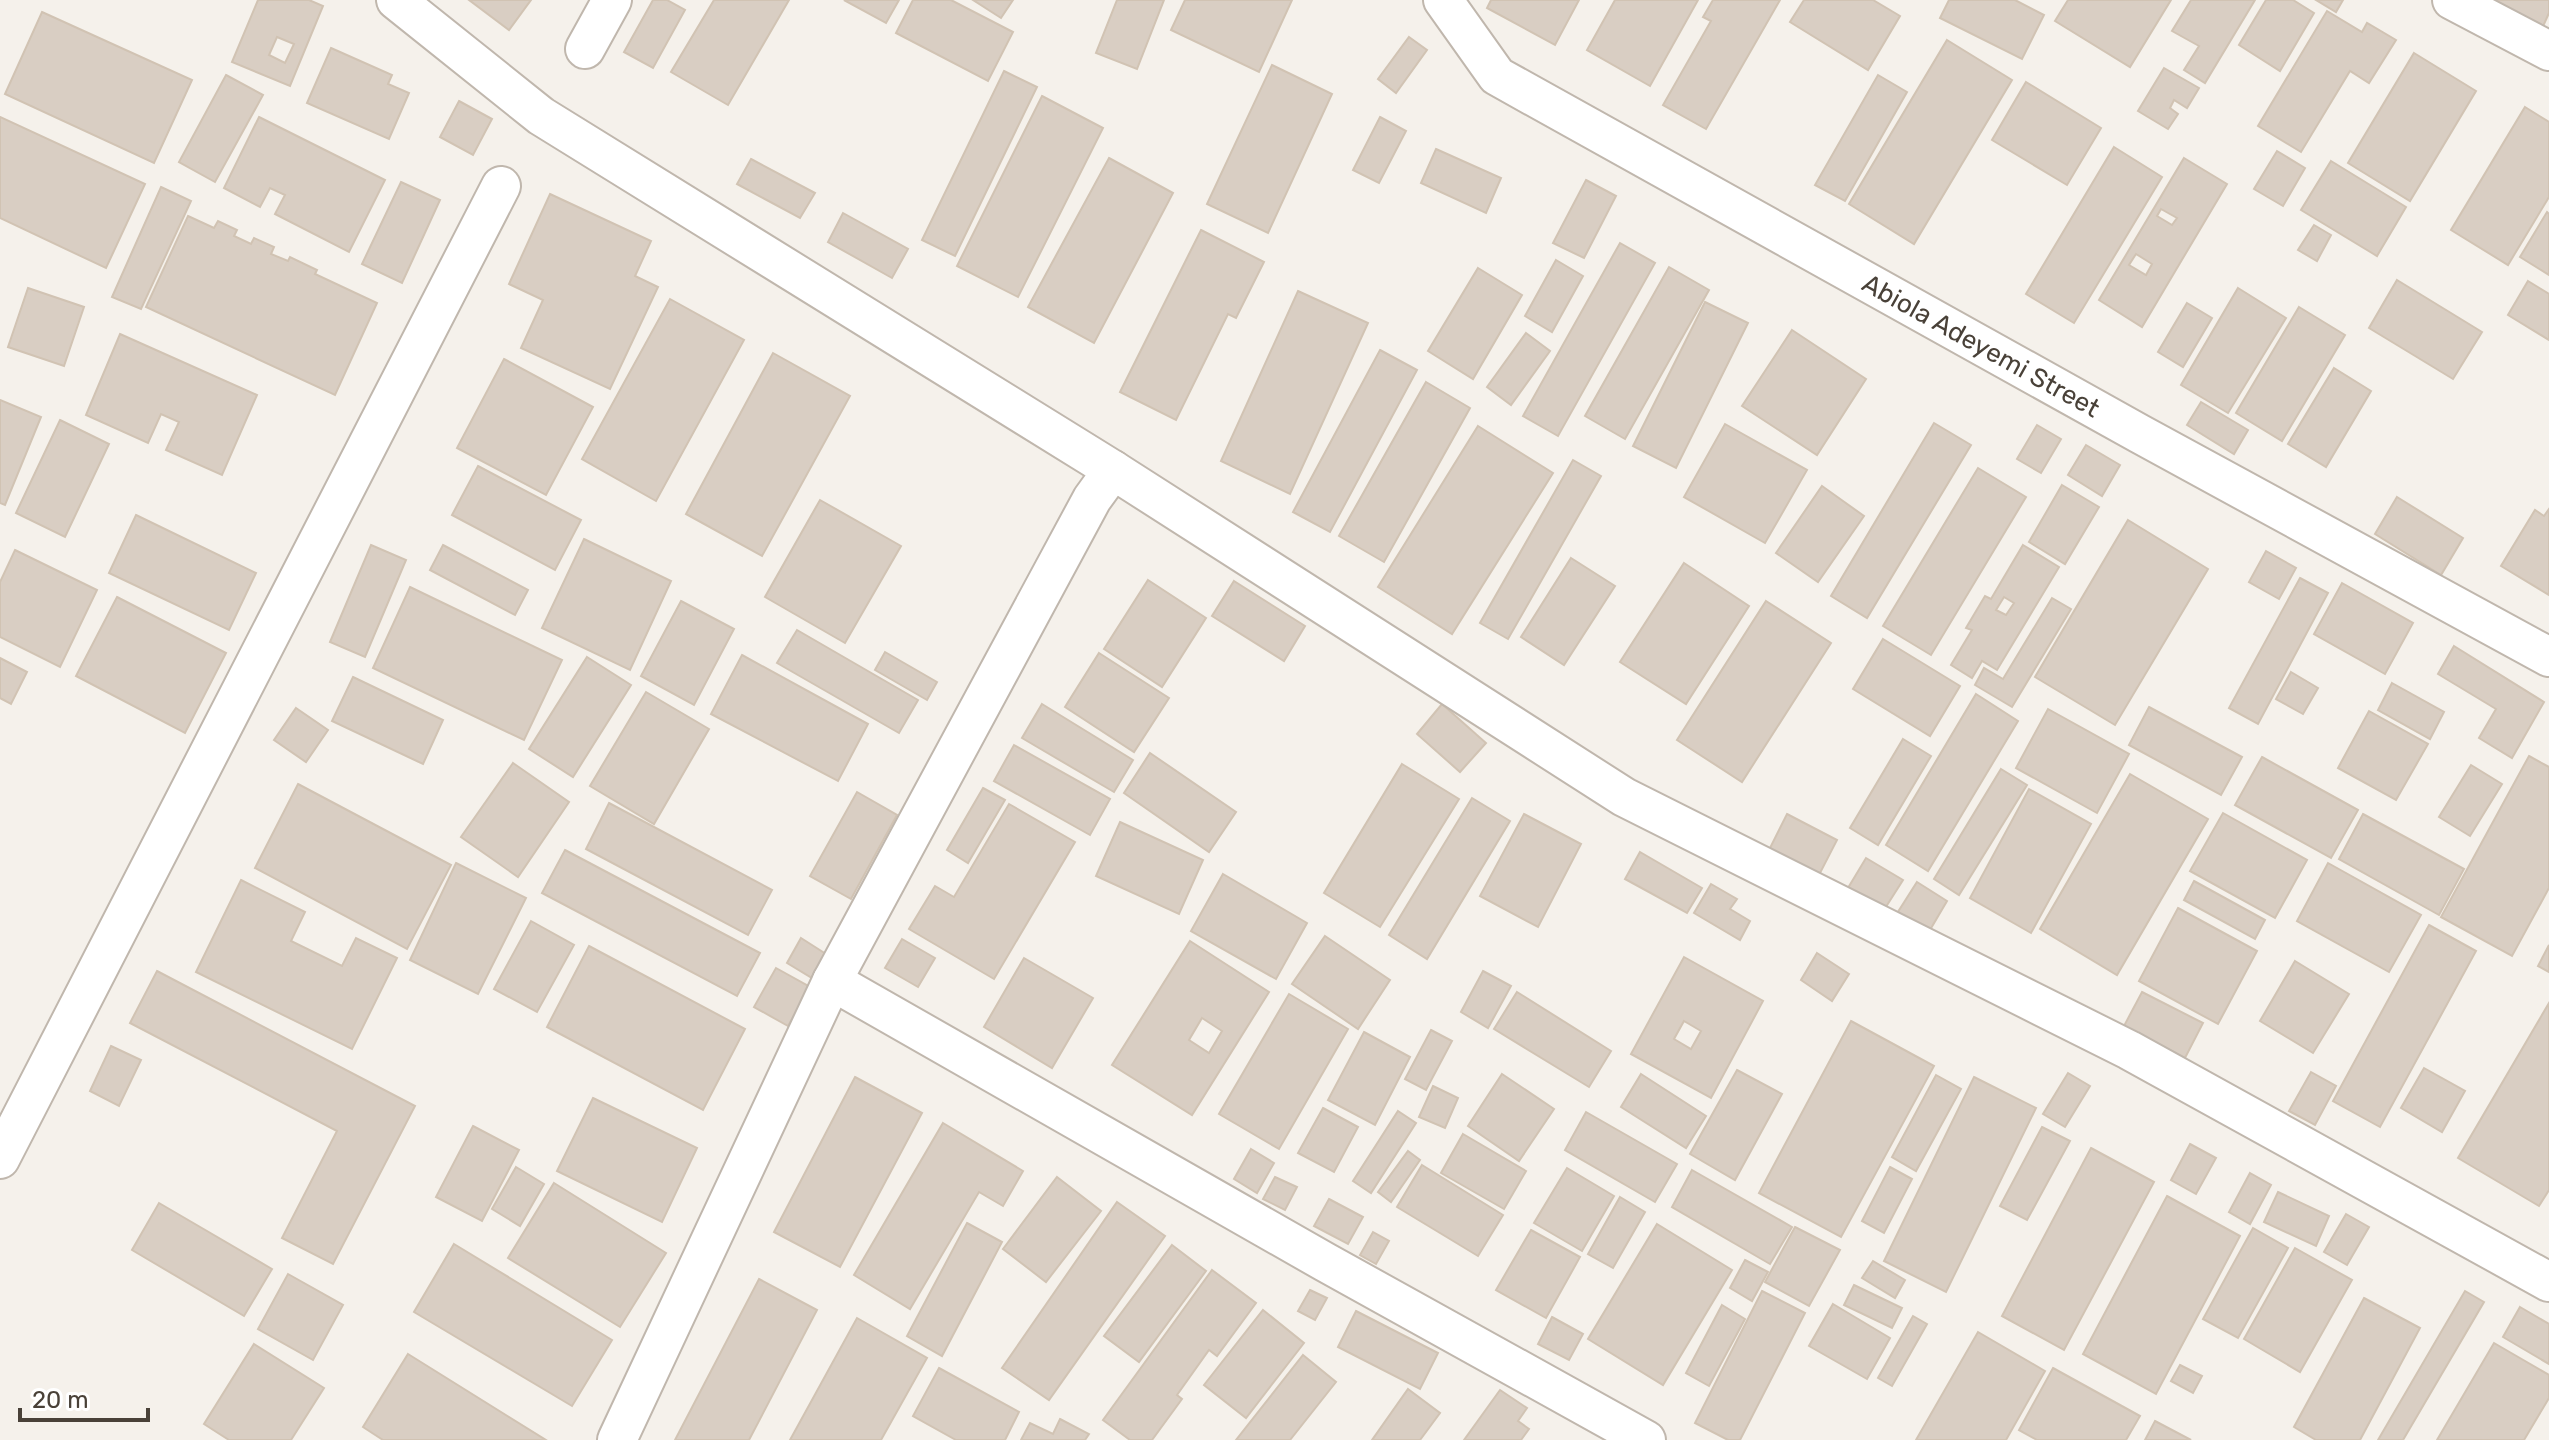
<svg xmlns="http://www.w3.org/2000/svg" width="2549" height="1440" viewBox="0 0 2549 1440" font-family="Rubik,sans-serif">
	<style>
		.building { fill: #d9cec3; stroke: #d1c3b3; stroke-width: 2; fill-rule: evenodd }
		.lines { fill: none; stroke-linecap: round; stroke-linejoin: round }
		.minor-casing { stroke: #c0b7ad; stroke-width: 42 }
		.minor { stroke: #fff; stroke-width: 38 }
		.labels { text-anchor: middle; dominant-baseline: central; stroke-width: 6; stroke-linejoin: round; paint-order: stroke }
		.street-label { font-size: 26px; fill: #494138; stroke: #fff }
	</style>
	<rect width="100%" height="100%" fill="#f5f1eb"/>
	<!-- building -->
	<g class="building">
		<path d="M 258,0 L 309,0 L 323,6 L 290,86 L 232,62 ZM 277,37 L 294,44 L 285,63 L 269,55 Z"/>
		<polygon points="469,0 531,0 509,30"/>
		<polygon points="653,0 667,0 685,10 653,68 624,52"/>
		<polygon points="714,0 789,0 728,105 671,72"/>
		<polygon points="844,0 899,0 886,23"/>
		<polygon points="913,0 951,0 1013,32 988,81 896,33"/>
		<polygon points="973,0 1013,0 1001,18"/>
		<polygon points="1117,0 1164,0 1137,69 1096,53"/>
		<polygon points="1185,0 1292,0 1259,72 1171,30"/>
		<polygon points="1491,0 1579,0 1555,45 1487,8"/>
		<polygon points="1615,0 1698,0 1650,86 1587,50"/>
		<polygon points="1713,0 1780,0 1706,129 1663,105 1711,21 1703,17"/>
		<polygon points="1804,0 1873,0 1900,16 1868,70 1790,22"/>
		<polygon points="1949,0 2015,0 2044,15 2022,59 1940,18"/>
		<polygon points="2068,0 2171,0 2130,67 2055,21"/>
		<polygon points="2191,0 2255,0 2205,83 2184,70 2199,46 2172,31"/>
		<polygon points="2266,0 2293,0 2314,13 2280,71 2239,45"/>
		<polygon points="2316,0 2343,0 2336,12"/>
		<polygon points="2472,0 2549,0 2549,13 2540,33"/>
		<polygon points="2327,11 2362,32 2367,23 2396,40 2369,83 2350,71 2301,152 2258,126"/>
		<polygon points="42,12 192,80 154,163 5,94"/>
		<polygon points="1409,37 1427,50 1396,93 1378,79"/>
		<polygon points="1947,40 2012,80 1914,244 1849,204"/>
		<polygon points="331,48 392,75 388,84 409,93 389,139 307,103"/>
		<polygon points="2414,53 2476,91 2410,201 2348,163"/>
		<polygon points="1272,65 1332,94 1268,233 1207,204"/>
		<polygon points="2164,68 2199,88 2187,108 2174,100 2170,108 2178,114 2168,129 2138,111"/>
		<polygon points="1004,71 1037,87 955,256 922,240"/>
		<polygon points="226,75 263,95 215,182 179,162"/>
		<polygon points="1878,75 1907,92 1845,201 1815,185"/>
		<polygon points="2026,82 2101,128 2067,185 1992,140"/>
		<polygon points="1042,96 1103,128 1018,297 957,266"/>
		<polygon points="459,101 492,119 473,155 440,137"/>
		<polygon points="2525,107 2549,122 2549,197 2508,265 2451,230"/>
		<polygon points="0,117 145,184 106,268 0,218"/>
		<polygon points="259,117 385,180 349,252 275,214 285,195 270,188 260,207 224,188"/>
		<polygon points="1380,117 1406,131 1379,183 1353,170"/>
		<polygon points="2114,147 2162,177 2074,323 2026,294"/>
		<polygon points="1436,149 1501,178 1486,213 1421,183"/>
		<polygon points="2277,151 2305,168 2283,206 2254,189"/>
		<polygon points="1109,158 1173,193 1094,343 1028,307"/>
		<path d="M 2184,158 L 2227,184 L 2142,327 L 2099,300 ZM 2161,209 L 2177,218 L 2172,225 L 2157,216 ZM 2136,254 L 2152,264 L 2146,275 L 2129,265 Z"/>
		<polygon points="751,159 815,193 800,218 737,184"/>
		<polygon points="2331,161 2406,207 2377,256 2301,210"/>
		<polygon points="1586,180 1616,196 1584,258 1553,243"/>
		<polygon points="401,182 440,200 402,283 362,264"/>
		<polygon points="161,187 191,201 141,309 112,297"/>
		<polygon points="550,194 651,241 635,276 658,287 610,389 521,348 543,300 509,284"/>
		<polygon points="2547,212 2549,214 2549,275 2520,257"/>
		<polygon points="843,213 908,249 892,278 828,242"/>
		<polygon points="188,216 214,228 218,221 237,230 234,236 251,244 254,238 274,247 271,254 288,261 290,257 317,270 315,274 377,303 335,395 146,307"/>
		<polygon points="2314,225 2331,235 2317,261 2298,250"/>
		<polygon points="1201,230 1264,262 1236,318 1228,314 1176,420 1120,392"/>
		<polygon points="1620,243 1655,263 1558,436 1523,416"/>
		<polygon points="1556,260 1583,276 1552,332 1525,316"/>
		<polygon points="1669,267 1709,290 1625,439 1585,416"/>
		<polygon points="1478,268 1522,295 1473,379 1428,351"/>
		<polygon points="2397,280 2482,332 2453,379 2369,328"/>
		<polygon points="2528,281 2549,294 2549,340 2508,315"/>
		<polygon points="28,288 84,307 64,366 8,347"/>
		<polygon points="2238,288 2286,318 2228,413 2181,385"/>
		<polygon points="1298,291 1368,323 1290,494 1221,461"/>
		<polygon points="670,299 744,340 656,501 582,459"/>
		<polygon points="1705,302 1748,323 1676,468 1633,446"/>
		<polygon points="2187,303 2212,318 2183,367 2158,352"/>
		<polygon points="2299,307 2345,335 2282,441 2236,413"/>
		<polygon points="1792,330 1866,379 1817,455 1742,406"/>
		<polygon points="1526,333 1550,351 1511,405 1487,387"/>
		<polygon points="120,334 257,395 222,475 166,450 179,422 161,414 148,443 86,415"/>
		<polygon points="1380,350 1417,370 1330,532 1293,512"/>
		<polygon points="773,353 850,396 762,556 686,514"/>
		<polygon points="504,359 593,407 546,495 457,448"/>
		<polygon points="2334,368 2371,391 2326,467 2288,444"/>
		<polygon points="1426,382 1470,408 1384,562 1339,536"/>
		<polygon points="0,400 41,417 5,505 0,503"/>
		<polygon points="2201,402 2248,430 2234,454 2187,425"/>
		<polygon points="60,420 109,444 65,537 16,513"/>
		<polygon points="1934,423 1971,445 1867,618 1831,596"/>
		<polygon points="1725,424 1807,470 1765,543 1684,497"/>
		<polygon points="2037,425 2061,439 2041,473 2017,459"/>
		<polygon points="1478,426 1553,473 1452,634 1378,587"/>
		<polygon points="2086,445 2120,465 2102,496 2068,475"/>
		<polygon points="1573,460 1601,476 1508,639 1480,623"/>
		<polygon points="478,466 581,520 555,570 452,515"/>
		<polygon points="1978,468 2026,497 1931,655 1883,626"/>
		<polygon points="2062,485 2099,507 2065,564 2029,542"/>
		<polygon points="1822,486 1864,516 1818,582 1776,553"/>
		<polygon points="2397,497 2463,538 2441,575 2375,534"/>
		<polygon points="820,500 901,546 845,643 765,597"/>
		<polygon points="2549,509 2549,595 2501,566 2535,510 2544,516"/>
		<polygon points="136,515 256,573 229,630 109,573"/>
		<polygon points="2128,520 2208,569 2115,725 2035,677"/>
		<polygon points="584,539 671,581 630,670 542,628"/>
		<polygon points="371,545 406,560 365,657 330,642"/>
		<polygon points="443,545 528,590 515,615 430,570"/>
		<path d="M 2023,545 L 2059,567 L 1997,670 L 1982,661 L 1972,678 L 1951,665 L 1972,630 L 1966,628 L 1985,596 L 1991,599 ZM 2004,597 L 2014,603 L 2006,615 L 1996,610 Z"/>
		<polygon points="15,550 97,590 60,667 0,637 0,582"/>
		<polygon points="2266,551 2296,568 2279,599 2249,582"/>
		<polygon points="1571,558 1615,586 1564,665 1521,637"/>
		<polygon points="1684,563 1749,606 1686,704 1620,662"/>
		<polygon points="2300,578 2328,593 2258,724 2229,708"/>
		<polygon points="1148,580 1206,618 1162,687 1104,649"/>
		<polygon points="1234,581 1305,626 1284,661 1212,616"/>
		<polygon points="2342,583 2413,623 2385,674 2314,634"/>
		<polygon points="410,587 562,660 524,740 373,668"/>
		<polygon points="117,597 226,653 185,733 76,676"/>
		<polygon points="2052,598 2071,609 2012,707 1975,685 1984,668 2003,679"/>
		<polygon points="681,601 734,629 694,705 641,676"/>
		<polygon points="1766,601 1831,643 1742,782 1677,740"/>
		<polygon points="797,630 918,700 899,733 777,663"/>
		<polygon points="1883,639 1960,686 1930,736 1853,689"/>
		<polygon points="2454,646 2544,702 2512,758 2479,738 2496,709 2438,674"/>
		<polygon points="885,652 937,682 927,700 875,670"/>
		<polygon points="1099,653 1169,698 1134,752 1065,707"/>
		<polygon points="742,655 868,724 838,781 711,714"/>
		<polygon points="587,657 631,685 573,777 529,749"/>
		<polygon points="0,658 27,672 11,704 0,698"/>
		<polygon points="2291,672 2318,688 2303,714 2276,699"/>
		<polygon points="353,677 443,720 423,764 332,721"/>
		<polygon points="2392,683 2444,712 2430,739 2378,710"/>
		<polygon points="646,692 709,729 654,824 590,786"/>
		<polygon points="1976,694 2018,721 1928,871 1886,845"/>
		<polygon points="1042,704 1133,760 1114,792 1022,738"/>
		<polygon points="1442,704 1486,743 1460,772 1417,734"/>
		<polygon points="2149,707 2242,757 2221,795 2129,745"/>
		<polygon points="296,708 328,730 306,762 274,740"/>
		<polygon points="2048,709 2129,754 2097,813 2016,768"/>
		<polygon points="2369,711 2428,744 2396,800 2338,768"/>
		<polygon points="1903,739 1931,756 1878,845 1850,828"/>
		<polygon points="1014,745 1110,799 1090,835 994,781"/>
		<polygon points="1150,753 1236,812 1209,852 1124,793"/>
		<polygon points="2529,756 2549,767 2549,888 2512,956 2441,917"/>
		<polygon points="2262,757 2358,810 2331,858 2235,805"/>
		<polygon points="513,763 569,802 518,877 461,837"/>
		<polygon points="1402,764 1459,799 1380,927 1324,893"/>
		<polygon points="2471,765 2502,784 2470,836 2439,817"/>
		<polygon points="2001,769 2027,785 1959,895 1934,879"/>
		<polygon points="2130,774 2208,819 2117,975 2040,929"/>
		<polygon points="298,784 451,865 407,949 255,868"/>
		<polygon points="983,788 1005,800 968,863 947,850"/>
		<polygon points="2029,789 2091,824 2031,933 1970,898"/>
		<polygon points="857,792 897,815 851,899 810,876"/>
		<polygon points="1472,798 1510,821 1427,959 1389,935"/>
		<polygon points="609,803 772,890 748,935 586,849"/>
		<polygon points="1009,804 1075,842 994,979 909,929 935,886 954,897"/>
		<polygon points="2223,813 2307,860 2275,918 2190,871"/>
		<polygon points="1524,814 1581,844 1538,927 1480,896"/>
		<polygon points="1787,814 1837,840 1819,875 1769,850"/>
		<polygon points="2363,814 2464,869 2439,915 2339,859"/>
		<polygon points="1120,822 1203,860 1179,914 1096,876"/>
		<polygon points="565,850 760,953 737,996 542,893"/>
		<polygon points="1640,852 1702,888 1687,913 1625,879"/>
		<polygon points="1866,858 1903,880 1884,910 1848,888"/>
		<polygon points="456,863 526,898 478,994 410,960"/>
		<polygon points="2328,863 2421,915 2389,972 2297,921"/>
		<polygon points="1223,874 1307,923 1276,979 1191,931"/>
		<polygon points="241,880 305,912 291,941 342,966 356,938 397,958 352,1049 196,972"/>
		<polygon points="2194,881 2265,920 2255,939 2184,900"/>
		<polygon points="1917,882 1947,901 1927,935 1896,915"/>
		<polygon points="1711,884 1737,899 1730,909 1750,921 1740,940 1694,913"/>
		<polygon points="2178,908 2257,951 2218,1024 2139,981"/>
		<polygon points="531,921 574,945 537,1012 494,989"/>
		<polygon points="2429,925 2476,951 2380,1127 2333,1101"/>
		<polygon points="1325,936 1390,980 1358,1029 1292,984"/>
		<polygon points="801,938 826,954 812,978 787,963"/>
		<polygon points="902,939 935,958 918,987 885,968"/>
		<path d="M 1190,941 L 1269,992 L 1192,1115 L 1112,1065 ZM 1202,1018 L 1222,1031 L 1209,1053 L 1189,1040 Z"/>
		<polygon points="2549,945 2549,972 2538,966"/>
		<polygon points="589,946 745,1029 703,1110 547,1027"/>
		<polygon points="1817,953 1849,974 1832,1001 1801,980"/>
		<path d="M 1684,957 L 1763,1001 L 1711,1098 L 1631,1054 ZM 1684,1021 L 1701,1031 L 1691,1049 L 1674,1039 Z"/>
		<polygon points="1024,958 1093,998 1052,1068 984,1027"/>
		<polygon points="2295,961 2349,994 2313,1053 2260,1021"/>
		<polygon points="776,968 810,987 788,1026 754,1007"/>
		<polygon points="157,971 415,1106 333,1264 282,1238 337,1131 130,1023"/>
		<polygon points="1483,971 1511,986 1488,1028 1461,1012"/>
		<polygon points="1517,992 1611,1051 1589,1087 1494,1029"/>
		<polygon points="2142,992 2203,1023 2185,1058 2124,1026"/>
		<polygon points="1289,994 1348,1029 1279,1149 1219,1114"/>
		<polygon points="2549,1003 2549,1190 2539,1206 2458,1158"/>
		<polygon points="1851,1021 1934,1066 1841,1237 1759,1193"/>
		<polygon points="1431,1030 1452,1041 1426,1090 1405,1079"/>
		<polygon points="1364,1032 1410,1057 1375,1125 1328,1100"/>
		<polygon points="111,1046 141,1060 119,1106 90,1091"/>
		<polygon points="2424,1068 2465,1091 2442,1132 2401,1108"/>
		<polygon points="1737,1070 1782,1094 1735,1180 1690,1154"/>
		<polygon points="2311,1072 2336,1086 2315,1125 2289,1111"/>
		<polygon points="2068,1073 2090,1086 2065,1127 2043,1114"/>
		<polygon points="1502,1074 1554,1109 1519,1161 1468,1126"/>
		<polygon points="1641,1074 1706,1116 1686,1148 1621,1107"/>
		<polygon points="1936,1075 1961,1089 1916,1171 1892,1157"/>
		<polygon points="855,1077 922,1113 840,1267 774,1232"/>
		<polygon points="1974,1077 2036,1108 1946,1292 1884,1261"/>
		<polygon points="1433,1086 1458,1098 1445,1128 1419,1117"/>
		<polygon points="593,1098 697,1148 662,1222 557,1171"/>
		<polygon points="1323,1108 1358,1127 1334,1172 1298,1153"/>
		<polygon points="1398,1111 1416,1123 1371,1193 1353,1181"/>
		<polygon points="1586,1112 1677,1164 1655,1202 1565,1150"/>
		<polygon points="943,1123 1023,1171 1003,1206 979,1192 910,1309 854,1275"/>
		<polygon points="473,1126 519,1150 482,1221 436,1197"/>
		<polygon points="2042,1127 2070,1141 2027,1220 2000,1206"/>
		<polygon points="1463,1134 1526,1171 1504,1209 1441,1173"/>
		<polygon points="2190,1144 2216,1158 2196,1194 2171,1180"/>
		<polygon points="2091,1148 2154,1182 2064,1350 2002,1316"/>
		<polygon points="1251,1149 1274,1163 1257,1193 1234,1179"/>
		<polygon points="1408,1151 1420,1160 1391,1202 1378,1192"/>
		<polygon points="1422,1165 1503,1215 1478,1256 1397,1207"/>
		<polygon points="516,1167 544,1184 520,1226 492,1209"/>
		<polygon points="1890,1167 1912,1179 1884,1233 1862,1221"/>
		<polygon points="1567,1168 1614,1196 1582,1251 1534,1223"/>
		<polygon points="1692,1170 1792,1227 1770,1264 1672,1207"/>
		<polygon points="2250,1173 2271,1185 2250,1224 2229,1212"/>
		<polygon points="1057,1177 1101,1211 1046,1282 1003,1249"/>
		<polygon points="1275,1177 1297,1187 1285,1210 1263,1199"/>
		<polygon points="554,1183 666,1253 620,1327 508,1258"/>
		<polygon points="2278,1192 2329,1216 2316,1246 2264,1222"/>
		<polygon points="2167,1196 2240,1236 2156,1394 2083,1354"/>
		<polygon points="1620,1197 1645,1212 1613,1268 1588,1254"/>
		<polygon points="1329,1199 1363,1217 1348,1244 1314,1226"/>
		<polygon points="1117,1202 1165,1236 1049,1400 1002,1368"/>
		<polygon points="159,1203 272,1269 244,1316 132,1250"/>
		<polygon points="2346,1214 2369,1227 2347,1265 2324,1252"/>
		<polygon points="967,1223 1002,1242 942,1356 907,1336"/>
		<polygon points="1657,1224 1732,1270 1663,1385 1588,1339"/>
		<polygon points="1795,1227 1840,1250 1809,1306 1765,1282"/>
		<polygon points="2253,1228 2288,1248 2238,1338 2203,1319"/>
		<polygon points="1531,1230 1580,1257 1546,1318 1496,1290"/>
		<polygon points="1373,1232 1389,1241 1376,1264 1360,1255"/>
		<polygon points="454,1244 612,1340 572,1406 414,1312"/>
		<polygon points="1172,1245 1206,1271 1139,1362 1104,1336"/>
		<polygon points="2295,1248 2352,1280 2300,1372 2244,1339"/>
		<polygon points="1745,1260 1768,1272 1752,1301 1730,1288"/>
		<polygon points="1873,1261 1905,1280 1895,1298 1862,1278"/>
		<polygon points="1212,1270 1256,1303 1217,1356 1209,1350 1177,1395 1182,1399 1152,1440 1130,1440 1103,1420"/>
		<polygon points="288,1274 343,1305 313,1360 258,1329"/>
		<polygon points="759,1279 817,1310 749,1440 675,1440"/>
		<polygon points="1854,1285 1902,1308 1892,1328 1844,1305"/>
		<polygon points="1310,1290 1327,1298 1315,1320 1298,1311"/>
		<polygon points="1762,1291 1805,1313 1740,1440 1728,1440 1695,1423"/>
		<polygon points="2465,1291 2484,1302 2403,1440 2378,1440"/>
		<polygon points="2364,1298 2420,1328 2360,1440 2316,1440 2294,1427"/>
		<polygon points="1833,1304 1890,1338 1867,1379 1809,1346"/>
		<polygon points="1722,1305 1745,1319 1709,1386 1686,1373"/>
		<polygon points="2520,1307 2549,1324 2549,1364 2503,1337"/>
		<polygon points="1263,1310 1304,1343 1246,1418 1204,1385"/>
		<polygon points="1356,1311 1438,1353 1420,1389 1338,1347"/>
		<polygon points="1913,1316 1927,1324 1892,1386 1878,1378"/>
		<polygon points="1552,1317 1583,1334 1569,1360 1538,1344"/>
		<polygon points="857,1318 927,1358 881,1440 790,1440"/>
		<polygon points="1978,1332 2045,1371 2006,1440 1916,1440"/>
		<polygon points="2494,1343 2549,1375 2549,1398 2524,1440 2437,1440"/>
		<polygon points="254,1344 324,1388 291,1440 229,1440 204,1424"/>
		<polygon points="408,1354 546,1440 383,1440 363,1427"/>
		<polygon points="1303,1355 1336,1382 1290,1440 1236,1440"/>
		<polygon points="2180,1365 2202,1376 2193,1393 2171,1381"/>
		<polygon points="939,1368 1019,1412 1005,1440 956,1440 913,1416"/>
		<polygon points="2053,1368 2140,1416 2126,1440 2037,1440 2019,1430"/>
		<polygon points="1408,1389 1440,1413 1420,1440 1372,1440"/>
		<polygon points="1500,1390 1527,1408 1518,1421 1529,1429 1521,1440 1464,1440"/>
		<polygon points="1060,1419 1089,1434 1085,1440 1021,1440 1030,1423 1053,1434"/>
		<polygon points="2155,1421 2191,1440 2145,1440"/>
	</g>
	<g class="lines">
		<!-- minor casing -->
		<g class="minor-casing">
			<g id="minor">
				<polyline points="396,0 541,116 1113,470 1624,797 2129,1050 2549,1282"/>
				<polyline points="1443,0 1497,76 2140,434 2549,657"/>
				<polyline points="2452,0 2549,51"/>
				<polyline points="585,49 612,0"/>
				<polyline points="832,981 1325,1262 1646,1440"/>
				<polyline points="0,1159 501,186"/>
				<polyline points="617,1440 832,981 1092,499 1113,470"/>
			</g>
		</g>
		<!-- minor -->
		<use href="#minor" class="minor"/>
	</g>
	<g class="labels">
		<!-- street labels -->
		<g class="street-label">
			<text transform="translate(1981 346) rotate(29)">Abiola Adeyemi Street</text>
		</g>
	</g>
	<!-- scale -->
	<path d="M20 1408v12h128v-12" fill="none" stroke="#494138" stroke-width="4"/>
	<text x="32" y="1408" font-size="24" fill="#494138" stroke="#ffffff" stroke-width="6" paint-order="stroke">20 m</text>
</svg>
